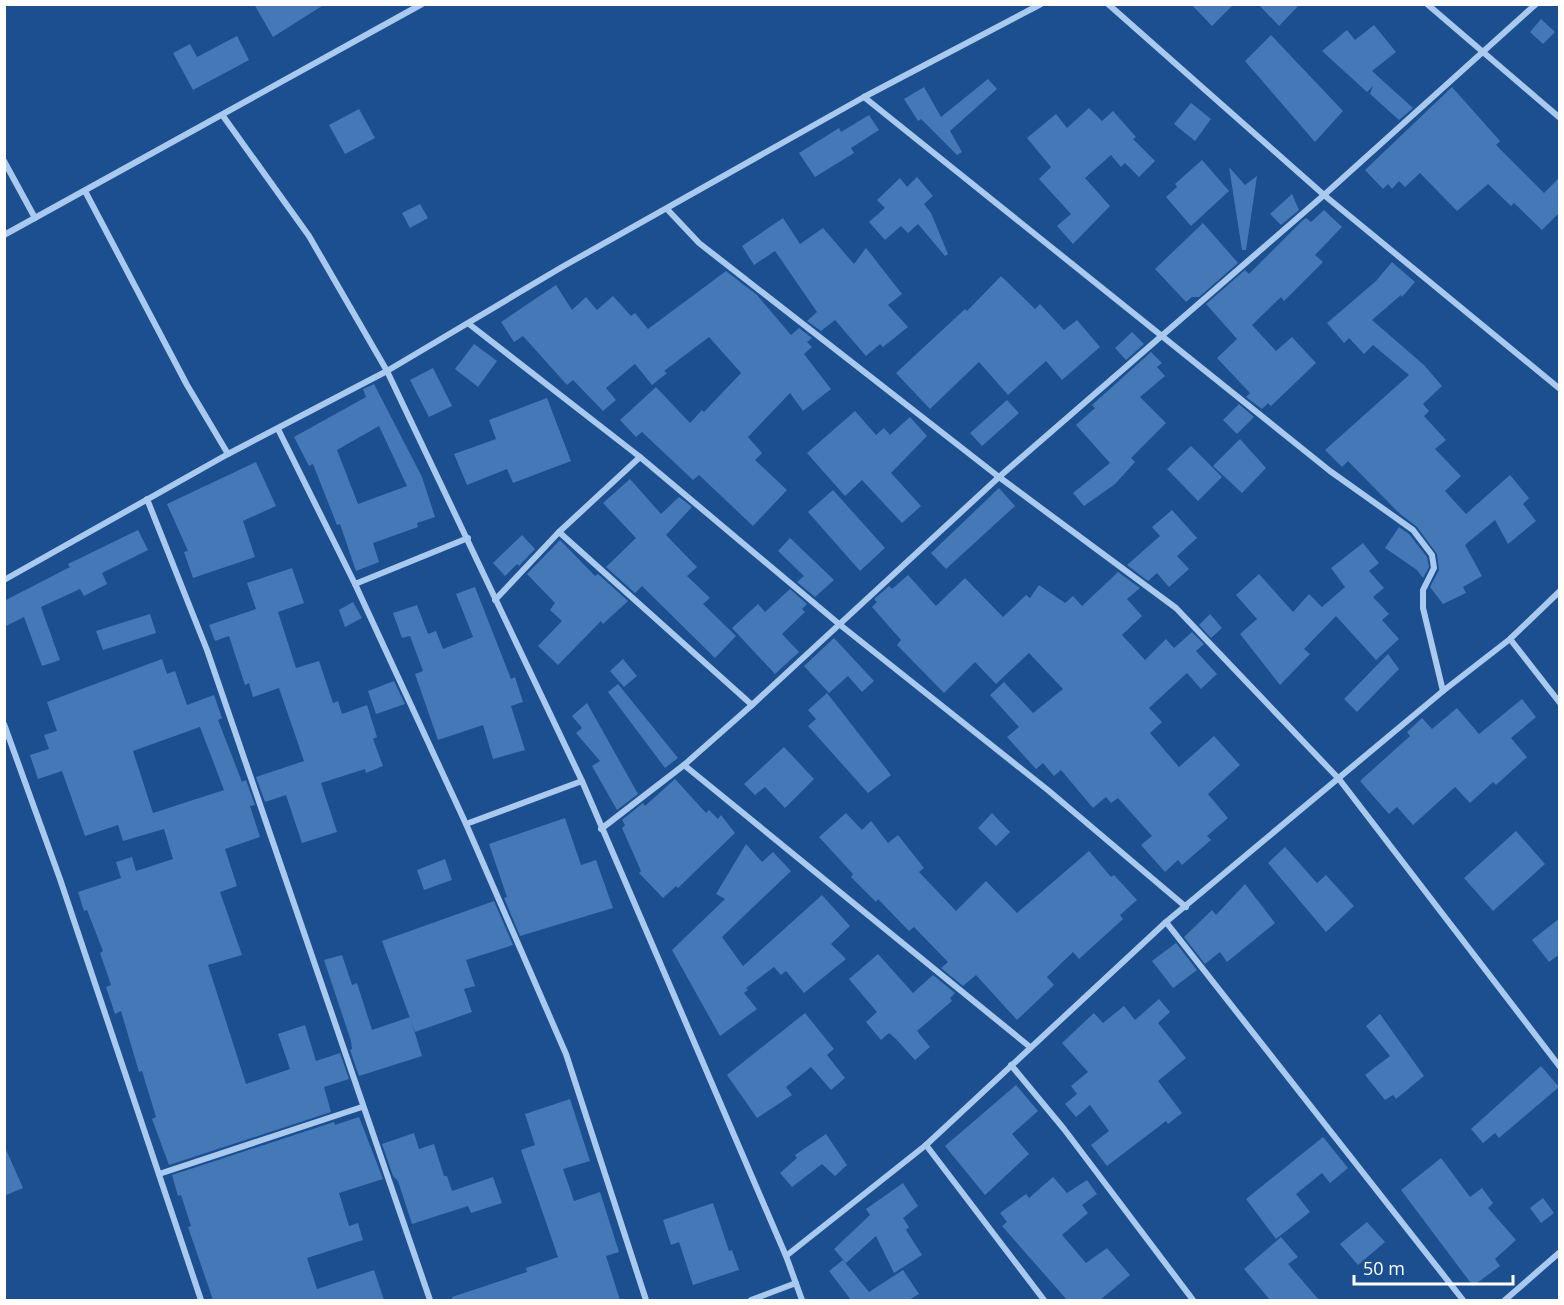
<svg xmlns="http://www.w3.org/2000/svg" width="1564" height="1305" viewBox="0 0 1564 1305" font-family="'Open Sans',sans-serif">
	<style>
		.building { fill: #4478b7; fill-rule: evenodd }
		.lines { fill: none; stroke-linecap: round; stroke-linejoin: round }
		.minor { stroke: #a9c9ee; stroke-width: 6 }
	</style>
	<rect width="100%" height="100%" fill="#1b4f8f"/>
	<!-- building -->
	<g class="building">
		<polygon points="254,4 325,4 273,37"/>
		<polygon points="1191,4 1234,4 1212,26"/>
		<polygon points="1258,4 1300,4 1279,26"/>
		<polygon points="1541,19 1555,32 1543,44 1530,32"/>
		<polygon points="1374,25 1396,52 1372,71 1413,108 1399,120 1370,94 1373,86 1367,92 1322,51 1347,30 1355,40"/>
		<polygon points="1271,35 1343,111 1315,142 1245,61"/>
		<polygon points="237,36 249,60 193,90 173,53 190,44 197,57"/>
		<polygon points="988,79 997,89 950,131 962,152 957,155 921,119 918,121 904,99 924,87 941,117"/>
		<polygon points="1452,87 1500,141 1496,145 1544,193 1560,177 1560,212 1542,230 1514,203 1511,206 1488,184 1457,211 1420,173 1405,187 1399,181 1392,189 1388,184 1383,189 1365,170"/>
		<polygon points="1191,103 1211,119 1195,141 1174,124"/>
		<polygon points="1089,108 1102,121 1113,111 1136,137 1133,139 1155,161 1139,177 1125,163 1121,167 1111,155 1085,178 1110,206 1073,244 1057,226 1071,214 1039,179 1051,167 1027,138 1056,114 1067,128"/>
		<polygon points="359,109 375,138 345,154 329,125"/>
		<polygon points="869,115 879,130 851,148 854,153 815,177 799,153 839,128 841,132"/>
		<polygon points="1202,160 1229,191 1191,226 1166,197 1177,187 1175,184"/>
		<polygon points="1229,167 1245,185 1257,176 1246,250 1242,250"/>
		<polygon points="917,177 933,196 924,204 931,213 948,254 945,256 918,224 908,233 901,226 885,240 869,222 885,208 877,200 900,178 907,187"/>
		<polygon points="1292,194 1299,210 1281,225 1270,214"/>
		<polygon points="420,204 428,218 410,228 402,213"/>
		<polygon points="1324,210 1342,227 1315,255 1323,262 1284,301 1281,297 1252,325 1276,351 1292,337 1316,363 1271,406 1268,403 1262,409 1246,397 1250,393 1217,358 1237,339 1206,304 1245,270 1249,274 1303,220 1306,218 1311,222"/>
		<polygon points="783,218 800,244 823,228 854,264 866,248 902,294 888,305 908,327 883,347 880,344 866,356 835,320 821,331 807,321 817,312 775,251 754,265 742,246"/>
		<polygon points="1203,223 1238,263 1199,297 1192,297 1186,302 1155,269"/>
		<polygon points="1392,262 1415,282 1402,297 1401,295 1372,320 1424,365 1442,386 1423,404 1429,411 1424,416 1446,440 1435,449 1461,476 1445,491 1466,514 1510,475 1529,498 1523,504 1536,521 1508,544 1495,520 1465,545 1482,576 1463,587 1466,593 1443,604 1430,587 1439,570 1437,554 1417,527 1399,513 1348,461 1342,467 1325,450 1409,375 1373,345 1364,354 1349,338 1344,343 1327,323 1376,281"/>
		<polygon points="726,271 757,295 791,335 799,328 812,338 807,342 812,347 804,354 831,389 803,411 790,393 748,437 762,453 755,460 787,490 753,526 699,475 693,480 642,432 636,437 620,420 656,387 690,423 702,410 704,412 741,373 709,337 664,371 667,373 652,385 635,364 606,388 616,400 603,411 573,380 567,385 523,336 514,342 501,322 556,285 572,310 586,297 597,310 613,296 631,316 635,313 648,329"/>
		<polygon points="1001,276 1035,309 1040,304 1064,330 1077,320 1100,347 1062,380 1046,361 1008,395 979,362 930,409 896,373 965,309 967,311"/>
		<polygon points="1132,332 1144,344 1126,360 1115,348"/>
		<polygon points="474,344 497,361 478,387 455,369"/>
		<polygon points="1151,352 1162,363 1157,367 1165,376 1140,397 1166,423 1131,458 1135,462 1115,484 1084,506 1073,493 1110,463 1076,425 1095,408 1092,405"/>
		<polygon points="433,368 452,406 429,417 410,380"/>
		<path d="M 374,384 L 422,477 L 435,517 L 417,523 L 418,527 L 373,543 L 379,562 L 356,571 L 340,524 L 337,525 L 313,464 L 309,466 L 294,437 L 366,397 L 363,389 ZM 379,426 L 407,486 L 358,504 L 337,450 Z"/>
		<polygon points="547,398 571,461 513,483 507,469 467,485 454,454 496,439 489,420"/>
		<polygon points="1007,400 1019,413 982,446 970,433"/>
		<polygon points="1239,404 1254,417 1237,434 1223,420"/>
		<polygon points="855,411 876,435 884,428 890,435 910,417 927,436 891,473 921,506 902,523 862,480 845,496 807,453"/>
		<polygon points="1240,439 1266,468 1242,493 1213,466"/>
		<polygon points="1191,446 1222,477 1198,501 1167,469"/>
		<polygon points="256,462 276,506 243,521 255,557 193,578 184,552 188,551 167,504"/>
		<polygon points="630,479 661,514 679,497 692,507 666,535 697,567 687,576 710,598 703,604 736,636 715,658 642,586 635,593 606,567 636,538 603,503"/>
		<polygon points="999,488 1015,506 946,569 931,553"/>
		<polygon points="833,490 885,548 860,571 808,512"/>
		<polygon points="1172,510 1197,538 1177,556 1189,569 1169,587 1157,573 1148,581 1127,565 1160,536 1152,527"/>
		<polygon points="1399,527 1409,534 1427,557 1429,567 1423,578 1417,570 1385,548"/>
		<polygon points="138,530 148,550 102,573 107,584 84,596 80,589 41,607 60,660 42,666 24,617 4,627 4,601 70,567 68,564"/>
		<polygon points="522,535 535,549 519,566 517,564 505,576 493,563"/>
		<polygon points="790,538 834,580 815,597 797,582 804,576 778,551"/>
		<polygon points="560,540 595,576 598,574 628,601 603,624 601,621 558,665 538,646 562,621 550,610 555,603 527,574"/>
		<polygon points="1363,543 1379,563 1369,571 1384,588 1373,597 1389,614 1382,620 1399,639 1376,660 1336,616 1304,649 1310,654 1280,685 1240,634 1257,619 1236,595 1259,574 1293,612 1309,594 1322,607 1345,587 1331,568"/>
		<polygon points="292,568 304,603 278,612 296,668 319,661 333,703 338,701 342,714 367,705 377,737 373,739 383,766 366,773 365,769 321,783 337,832 302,843 286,795 265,802 256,777 304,761 279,688 253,697 249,683 245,685 229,636 215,641 209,625 256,609 247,583"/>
		<polygon points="1118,572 1140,588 1127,599 1142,616 1122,635 1145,660 1166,639 1174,648 1192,632 1204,644 1196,651 1217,674 1201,689 1187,673 1149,708 1162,722 1150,733 1179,767 1214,736 1240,765 1208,794 1228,818 1207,836 1211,840 1182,865 1178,860 1165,872 1141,845 1152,836 1118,798 1111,803 1106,797 1093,808 1061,770 1054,776 1043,763 1036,769 1007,737 1019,727 990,695 1004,682 1033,713 1063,689 1029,653 996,684 975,662 944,693 897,645 901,640 872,607 877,602 874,599 889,586 892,589 908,575 936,606 965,578 1003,617 1026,595 1030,598 1039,585 1065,603 1073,596 1082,606"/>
		<polygon points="475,587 511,679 515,677 523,702 511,706 525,750 493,759 483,725 438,740 415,674 423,671 410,636 402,638 393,613 417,605 428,634 436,631 443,649 473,637 456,594"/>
		<polygon points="790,589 807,604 802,609 805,612 782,634 799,652 775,674 732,628 758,604 765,612"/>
		<polygon points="353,602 362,618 345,627 339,610"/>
		<polygon points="150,614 156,633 103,650 96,631"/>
		<polygon points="1210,614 1222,628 1211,638 1199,625"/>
		<polygon points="834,638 874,681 862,692 848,676 829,693 804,666"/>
		<polygon points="1388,654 1399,669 1357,712 1344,699"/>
		<path d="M 162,659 L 167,674 L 175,671 L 187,705 L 214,695 L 222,718 L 218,720 L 242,782 L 246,780 L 255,805 L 250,806 L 260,837 L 225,849 L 237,886 L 220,892 L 242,955 L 208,965 L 246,1084 L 290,1069 L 278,1034 L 305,1025 L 316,1061 L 340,1053 L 349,1079 L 324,1087 L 331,1112 L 169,1165 L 152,1119 L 156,1117 L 142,1071 L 139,1072 L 121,1011 L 115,1014 L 106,987 L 111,985 L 100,953 L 103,951 L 87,910 L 84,911 L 78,892 L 121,878 L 116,862 L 132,857 L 136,871 L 173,859 L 164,829 L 123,841 L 118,825 L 85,836 L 62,771 L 38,779 L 30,755 L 49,749 L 44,735 L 57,731 L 47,702 ZM 200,727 L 224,790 L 153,813 L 133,751 Z"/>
		<polygon points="623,659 637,676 624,687 610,671"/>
		<polygon points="394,681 405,704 376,714 368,691"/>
		<polygon points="618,684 678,758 665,768 608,692"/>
		<polygon points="827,693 891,775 868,793 808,726 816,719 808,710"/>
		<polygon points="1522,699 1536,717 1511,738 1527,757 1496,785 1493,782 1470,803 1455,787 1413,825 1397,807 1389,814 1360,781 1410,736 1407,732 1422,718 1432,729 1457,708 1479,734"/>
		<polygon points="587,703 638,794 617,810 592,766 600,761 576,733 582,728 572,716"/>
		<polygon points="784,747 814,779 785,808 765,787 755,795 744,784"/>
		<polygon points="675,779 706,813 709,810 718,819 721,815 735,833 678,888 676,886 663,898 639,873 641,871 622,828 625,825 622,820 643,803 645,806"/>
		<polygon points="846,813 862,830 871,821 888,843 898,835 924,868 919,872 956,911 986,881 1017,913 1089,851 1111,877 1114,875 1137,900 1120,915 1123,919 1079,959 1073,952 1047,977 1054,985 1017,1020 976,975 963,986 941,968 948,962 914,927 909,931 878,899 876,902 851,877 853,874 819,837"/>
		<polygon points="992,813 1010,832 996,846 978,828"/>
		<polygon points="565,818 581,865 596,860 613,908 520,936 504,898 507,897 489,844"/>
		<polygon points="1516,831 1545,864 1493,911 1464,878"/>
		<polygon points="746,844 762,862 773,852 791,871 722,937 743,966 822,895 850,926 831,944 846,959 804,993 786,971 781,975 774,967 746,988 748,990 744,993 757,1009 720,1036 672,950 725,899 716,894"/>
		<polygon points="1285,847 1317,883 1326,875 1354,906 1326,932 1268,863"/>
		<polygon points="445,859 452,880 424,890 417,870"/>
		<polygon points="1245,884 1275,923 1227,962 1220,952 1205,964 1184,937 1212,910 1216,915"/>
		<polygon points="494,901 513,945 466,960 475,986 464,989 472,1012 415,1032 382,941"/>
		<polygon points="1560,918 1560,954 1549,962 1532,940"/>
		<polygon points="1176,943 1197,970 1173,988 1152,961"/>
		<polygon points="878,954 913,993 933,975 955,993 950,998 952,1001 917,1031 930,1047 915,1060 896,1039 889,1033 881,1040 866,1022 877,1012 849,979"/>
		<polygon points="342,955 352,985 357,983 372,1030 410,1017 422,1056 359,1076 350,1050 352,1049 351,1041 324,960"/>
		<polygon points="1159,999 1170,1012 1158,1023 1186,1058 1158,1081 1182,1113 1168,1124 1166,1121 1107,1166 1091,1145 1109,1131 1090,1105 1076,1117 1065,1104 1077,1094 1071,1086 1088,1072 1062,1043 1094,1013 1103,1023 1124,1006 1135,1020"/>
		<polygon points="805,1013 834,1049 827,1055 845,1078 831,1090 811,1067 786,1087 792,1095 757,1118 727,1075"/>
		<polygon points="1380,1014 1424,1076 1396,1099 1393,1095 1385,1100 1365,1075 1390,1056 1366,1026"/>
		<polygon points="1541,1066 1559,1087 1499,1138 1495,1133 1483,1143 1471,1129"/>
		<polygon points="1016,1085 1038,1111 1012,1134 1029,1154 985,1195 945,1146"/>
		<polygon points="570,1099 590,1161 563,1169 574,1201 600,1192 619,1252 606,1256 620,1300 452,1300 452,1297 527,1272 526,1268 558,1257 521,1150 535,1145 525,1114"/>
		<polygon points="359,1117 383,1179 339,1193 349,1226 358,1223 363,1240 307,1258 317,1289 374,1270 384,1300 213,1300 188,1227 191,1226 181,1195 178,1196 172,1175 334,1122 335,1125"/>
		<polygon points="414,1133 419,1149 434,1144 444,1176 447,1176 452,1191 493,1177 502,1203 471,1213 468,1206 412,1224 398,1181 393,1176 382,1144"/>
		<polygon points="826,1134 847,1165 835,1176 822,1164 792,1187 780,1173 797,1158 795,1155"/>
		<polygon points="1323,1137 1348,1168 1330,1183 1322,1173 1296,1194 1310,1212 1276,1239 1246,1199"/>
		<polygon points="4,1145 23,1188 4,1196"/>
		<polygon points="1441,1158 1470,1197 1482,1188 1493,1203 1488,1208 1516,1240 1495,1259 1500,1266 1473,1286 1401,1190"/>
		<polygon points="1053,1177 1067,1193 1087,1180 1097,1194 1082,1205 1088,1213 1062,1235 1086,1263 1107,1248 1130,1275 1100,1300 1067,1300 1002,1226 1007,1222 1000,1213 1026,1194 1029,1198"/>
		<polygon points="903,1183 918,1206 903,1218 909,1227 906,1230 922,1255 894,1273 876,1236 846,1263 834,1249 870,1215 866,1209"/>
		<polygon points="1543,1198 1554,1213 1541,1223 1530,1208"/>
		<polygon points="713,1203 729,1251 732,1250 739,1270 693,1285 679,1242 671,1245 663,1220"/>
		<polygon points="1367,1222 1385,1242 1358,1265 1340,1244"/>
		<polygon points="1281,1237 1298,1257 1288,1264 1319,1300 1270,1300 1244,1269"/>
		<polygon points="843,1260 869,1292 903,1270 919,1294 909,1300 851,1300 829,1271"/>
	</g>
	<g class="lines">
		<!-- minor -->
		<g class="minor">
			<polyline points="1108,4 1324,195 1560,389"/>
			<polyline points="1427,4 1560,118"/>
			<polyline points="864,97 1330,471 1413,530 1432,555 1434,568 1423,590 1423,608 1443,691"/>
			<polyline points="223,116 309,236 387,371 582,781 786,1256 802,1300"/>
			<polyline points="4,161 35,218"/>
			<polyline points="85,191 187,385 228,454"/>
			<polyline points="667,209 699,243 999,477 1176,608 1339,779 1560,1067"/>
			<polyline points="4,235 422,4"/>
			<polyline points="469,324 640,457 839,624 1049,791 1186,907"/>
			<polyline points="278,429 355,584 466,824 566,1054 646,1300"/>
			<polyline points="147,499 207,650 430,1300"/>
			<polyline points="559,532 752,705"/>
			<polyline points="4,580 228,454 387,371 562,267 864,97 1041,4"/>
			<polyline points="355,584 468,538"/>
			<polyline points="495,600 559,532 640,457"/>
			<polyline points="1510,639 1560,703"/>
			<polyline points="4,724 60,879 201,1300"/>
			<polyline points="684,765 1030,1047"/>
			<polyline points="466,824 582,781"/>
			<polyline points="601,829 684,765 752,705 999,477 1324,195 1536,4"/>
			<polyline points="1166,922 1463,1300"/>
			<polyline points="1011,1065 1064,1129 1193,1300"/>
			<polyline points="926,1145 1044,1300"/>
			<polyline points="159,1174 362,1107"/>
			<polyline points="786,1256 926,1145 1166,922 1443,691 1510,639 1560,591"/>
			<polyline points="751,1300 796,1283"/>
			<polyline points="1505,1300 1560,1252"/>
		</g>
	</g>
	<!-- border -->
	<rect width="1564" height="1305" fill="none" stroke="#ffffff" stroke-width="12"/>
	<!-- scale -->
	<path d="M1354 1275v9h159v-9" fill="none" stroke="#ffffff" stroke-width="3"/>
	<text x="1363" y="1275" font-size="18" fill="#ffffff" stroke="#1b4f8f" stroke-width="4.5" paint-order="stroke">50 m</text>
</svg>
